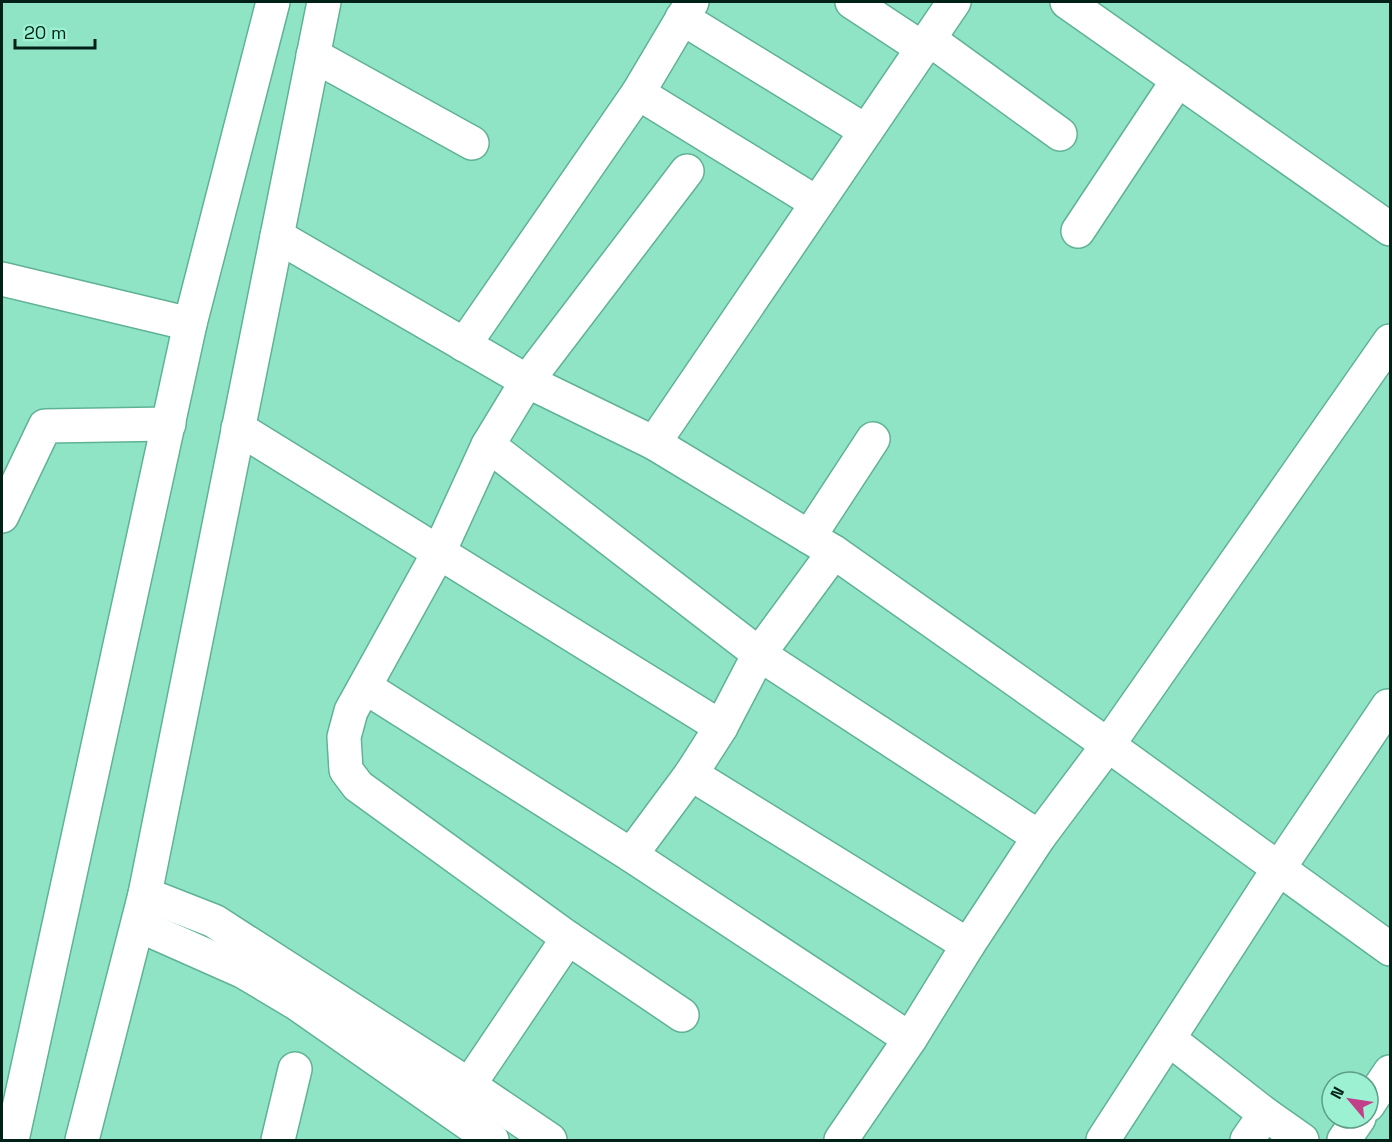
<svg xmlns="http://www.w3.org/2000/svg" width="1392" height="1142" viewBox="0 0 1392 1142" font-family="'Space Grotesk',sans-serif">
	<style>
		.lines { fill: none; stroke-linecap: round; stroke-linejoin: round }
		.minor-casing { stroke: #5fb296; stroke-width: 36 }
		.major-casing { stroke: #5fb296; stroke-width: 36 }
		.minor { stroke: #fff; stroke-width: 33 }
		.major { stroke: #fff; stroke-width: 33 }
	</style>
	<rect width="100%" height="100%" fill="#90e4c6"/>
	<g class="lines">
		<!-- minor casing -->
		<g class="minor-casing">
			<g id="minor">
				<polyline points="852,2 922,48"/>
				<polyline points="1067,2 1390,229"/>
				<polyline points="682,18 866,131"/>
				<polyline points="929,39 1060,134"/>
				<polyline points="313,55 472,143"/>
				<polyline points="638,93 817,203"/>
				<polyline points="687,171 527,381 488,445 759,654 1039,837"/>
				<polyline points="1078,231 1178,80"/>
				<polyline points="277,236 527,381 654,443 834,552 1108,745 1390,949"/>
				<polyline points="2,279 190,324"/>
				<polyline points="464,345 638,93 692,2"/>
				<polyline points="238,428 721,727"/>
				<polyline points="654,443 954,2"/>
				<polyline points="488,445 439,552 351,711 344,737 346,770 358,786 568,938 682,1015"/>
				<polyline points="2,516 45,426 169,424"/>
				<polyline points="809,537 873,439"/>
				<polyline points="365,687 631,855 910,1039"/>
				<polyline points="691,774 968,945"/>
				<polyline points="631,855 691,774 721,727 759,654 834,552"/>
				<polyline points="145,894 214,921 469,1085 550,1140"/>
				<polyline points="138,925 244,972 296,1003 492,1140"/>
				<polyline points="1169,1039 1265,1114 1302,1140"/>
				<polyline points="469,1085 568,938"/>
				<polyline points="1368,1105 1390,1072"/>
				<polyline points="278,1140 295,1069"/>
				<polyline points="841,1140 910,1039 968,945 1039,837 1108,745 1390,341"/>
				<polyline points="1103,1140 1279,868 1388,706 1390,706"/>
				<polyline points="1247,1140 1265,1114"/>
				<polyline points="1344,1140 1359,1118"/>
			</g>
		</g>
		<!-- major casing -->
		<g class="major-casing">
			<g id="major">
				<polyline points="12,1140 190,324 273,2"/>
				<polyline points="82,1140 145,894 324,2"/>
			</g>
		</g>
		<!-- minor -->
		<use href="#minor" class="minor"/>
		<!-- major -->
		<use href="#major" class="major"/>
	</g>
	<!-- border -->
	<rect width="1392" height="1142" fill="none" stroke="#002117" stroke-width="6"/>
	<!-- north arrow -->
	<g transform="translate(1350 1100) rotate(299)"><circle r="28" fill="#9df1d3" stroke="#5e9e88" stroke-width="1.5"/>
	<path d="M0-4.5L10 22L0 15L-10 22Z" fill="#c14089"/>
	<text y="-9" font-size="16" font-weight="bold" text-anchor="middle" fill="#002117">N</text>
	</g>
	<!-- scale -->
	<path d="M15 39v9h80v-9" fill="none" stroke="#002117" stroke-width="3"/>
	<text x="24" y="39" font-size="18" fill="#002117" stroke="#9df1d3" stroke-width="4.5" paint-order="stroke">20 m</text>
</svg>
